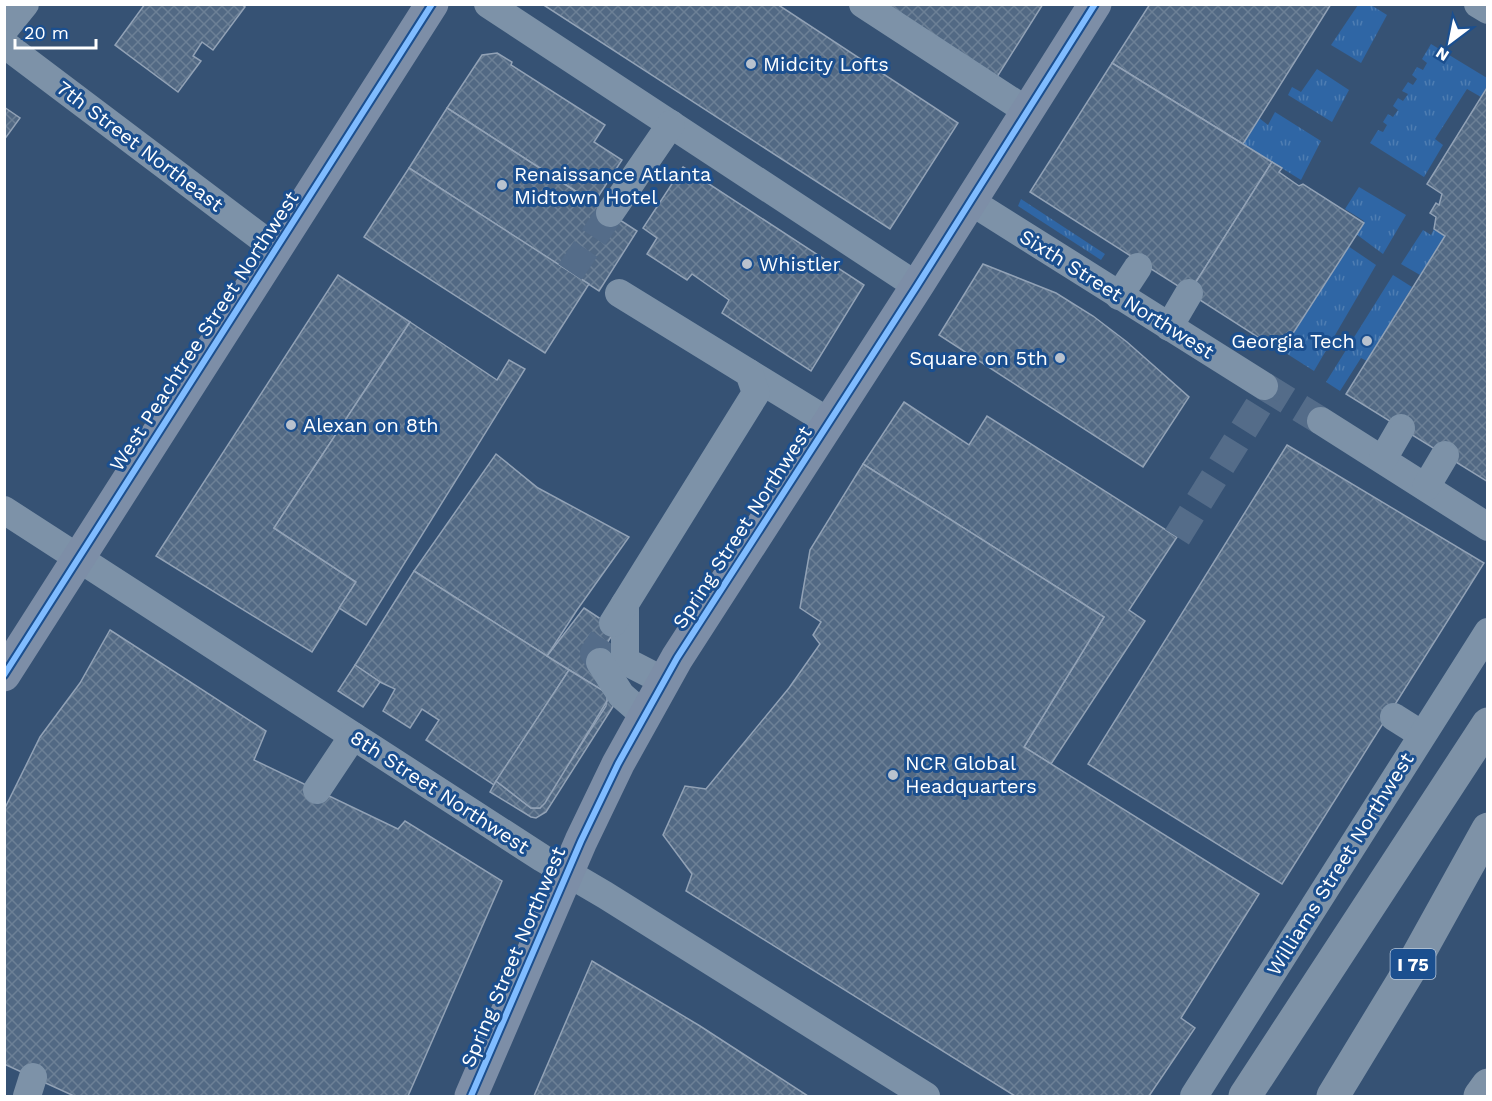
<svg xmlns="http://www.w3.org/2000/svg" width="1492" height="1101" viewBox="0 0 1492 1101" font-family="'Work Sans',sans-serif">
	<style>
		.grass { fill: url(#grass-tufts) }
		.building { fill: url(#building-cross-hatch); stroke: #92a2b6; stroke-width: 1.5 }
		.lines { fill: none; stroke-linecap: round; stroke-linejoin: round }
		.minor-tunnel { stroke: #546c89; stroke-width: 28; stroke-dasharray: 28 14; stroke-linecap: butt }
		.minor { stroke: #7d92a8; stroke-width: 28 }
		.major { stroke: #7d8ea7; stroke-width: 33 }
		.highway { stroke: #7e92a7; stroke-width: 33 }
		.cycleway-casing { stroke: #1b4f8f; stroke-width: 10 }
		.cycleway { stroke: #80bcff; stroke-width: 6 }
		.poi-dot { fill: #b9c2ce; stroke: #1b4f8f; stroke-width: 2 }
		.labels { text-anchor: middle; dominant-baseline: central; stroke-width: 6; stroke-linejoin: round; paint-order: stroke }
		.shield { fill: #1b4f8f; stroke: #bbcadd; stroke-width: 1.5 }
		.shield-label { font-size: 18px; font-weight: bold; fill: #fff }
		.poi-label { font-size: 20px; fill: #fff; stroke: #1b4f8f; text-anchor: start }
		.street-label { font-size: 20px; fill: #fff; stroke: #1b4f8f }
	</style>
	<defs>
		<pattern id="grass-tufts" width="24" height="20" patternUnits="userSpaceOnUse" patternTransform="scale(1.5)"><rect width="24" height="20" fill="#2f66a5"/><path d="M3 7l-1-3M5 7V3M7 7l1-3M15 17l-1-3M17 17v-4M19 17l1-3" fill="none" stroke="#4e7db2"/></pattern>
		<pattern id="building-cross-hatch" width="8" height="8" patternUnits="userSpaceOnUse" patternTransform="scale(1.5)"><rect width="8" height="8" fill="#526984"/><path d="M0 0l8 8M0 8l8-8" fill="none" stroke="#6c8096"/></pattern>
	</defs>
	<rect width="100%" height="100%" fill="#365274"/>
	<!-- grass -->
	<g class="grass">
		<polygon points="1358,5 1371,5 1387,15 1361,63 1331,45"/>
		<polygon points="1431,44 1487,78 1487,86 1481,97 1467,89 1435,139 1443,145 1424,177 1370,143 1378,130 1383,132 1387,125 1383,122 1388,114 1393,117 1398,110 1393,106 1398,98 1403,101 1408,94 1402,91 1408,82 1413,85 1417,79 1412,75 1417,67 1423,70 1427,63 1422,59"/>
		<polygon points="1317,69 1349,90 1332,122 1288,95 1292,87 1301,92"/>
		<polygon points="1275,112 1321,141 1301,180 1243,144 1259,118 1268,125"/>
		<polygon points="1359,187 1406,215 1383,254 1356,234 1364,221 1345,209"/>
		<polygon points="1021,199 1105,254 1101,260 1018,206"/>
		<polygon points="1434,229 1445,236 1420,275 1401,264 1423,230 1431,235"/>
		<polygon points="1348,246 1376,265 1314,371 1281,350"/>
		<polygon points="1393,275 1412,287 1367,361 1361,358 1340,391 1326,382"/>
	</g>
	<!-- building -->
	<g class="building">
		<polygon points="145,4 241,4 245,7 213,50 202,42 193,56 201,61 178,92 115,45"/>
		<polygon points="542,4 777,4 958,123 890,229"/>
		<polygon points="883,4 1043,4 997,77"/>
		<polygon points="1150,4 1331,4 1243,144 1112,63"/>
		<polygon points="497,53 512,62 511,65 605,125 594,142 622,160 594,203 447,108 482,55"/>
		<polygon points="1112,63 1272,162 1189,293 1030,192"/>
		<polygon points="1488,86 1488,482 1346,394 1445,236 1434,229 1436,217 1430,213 1436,203 1439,205 1442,194 1427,184"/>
		<polygon points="4,107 20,118 4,140"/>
		<polygon points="447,108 637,231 599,291 409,168"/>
		<polygon points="1272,162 1282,168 1279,172 1299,186 1303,184 1364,223 1281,352 1189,293"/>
		<polygon points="683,167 864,285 811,371 722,313 729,300 692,274 687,280 647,254 657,238 643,228"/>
		<polygon points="409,168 589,284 545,353 364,237"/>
		<polygon points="983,264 1056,293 1093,316 1127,342 1189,397 1143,467 939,335"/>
		<polygon points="338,275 410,322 274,528 356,582 312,652 156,556"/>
		<polygon points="410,322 497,380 509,360 525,369 366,625 339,608 356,582 274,528"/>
		<polygon points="904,402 969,445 987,416 1177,537 1129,610 1145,621 1051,764 1024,747 1104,617 863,464"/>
		<polygon points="1287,445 1484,563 1282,884 1088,764"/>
		<polygon points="496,454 538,488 629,537 577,610 547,656 414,571"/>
		<polygon points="863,464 1104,617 1024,747 1259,894 1181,1018 1195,1028 1149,1096 1015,1096 686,891 692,874 663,835 685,786 706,789 789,688 820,644 813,635 821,622 800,608 810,550"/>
		<polygon points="414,571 569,670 494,785 426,740 439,720 422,709 410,728 383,711 395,689 380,682 355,665"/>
		<polygon points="584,608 616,629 590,670 614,705 546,812 536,818 531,817 490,792 496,781 531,808 540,808 606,706 607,696 602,690 547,656"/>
		<polygon points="110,630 266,731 254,760 398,829 405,821 502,881 408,1096 74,1096 4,1064 4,810 40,737 80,683"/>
		<polygon points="355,665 380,682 363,707 338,691"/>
		<polygon points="569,670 602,690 607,696 607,701 545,803 540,808 531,808 496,781"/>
		<polygon points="592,961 700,1026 808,1096 534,1096"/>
	</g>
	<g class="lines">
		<!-- minor-tunnel -->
		<g class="minor-tunnel">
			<polyline points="570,272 610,213"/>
			<polyline points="1264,386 1321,421"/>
			<polyline points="1177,537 1269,389"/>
			<polyline points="600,662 594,653 613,623"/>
		</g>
		<!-- minor -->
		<g class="minor">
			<polyline points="488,4 917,286"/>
			<polyline points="863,4 1027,111"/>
			<polyline points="1478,4 1488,10"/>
			<polyline points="4,30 25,4"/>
			<polyline points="4,44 276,249"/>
			<polyline points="970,201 1264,386"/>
			<polyline points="610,213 671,124"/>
			<polyline points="1119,296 1138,267"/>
			<polyline points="1169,327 1189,293"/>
			<polyline points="749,373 829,422"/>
			<polyline points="1321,421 1488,527"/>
			<polyline points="1383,459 1401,428"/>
			<polyline points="1426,487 1445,455"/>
			<polyline points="4,510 542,858 605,895 926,1096"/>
			<polyline points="625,604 625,661 664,681"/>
			<polyline points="613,623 756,393 749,373 619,293"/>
			<polyline points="600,662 621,695 645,716"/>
			<polyline points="1394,717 1421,734"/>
			<polyline points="317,790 353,736"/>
			<polyline points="27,1096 33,1077"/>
			<polyline points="1194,1096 1488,632"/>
		</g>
		<!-- major -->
		<g class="major">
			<polyline points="4,675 432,4"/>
			<polyline points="471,1096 581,841 618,764 677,658 917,286 1095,4"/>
		</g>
		<!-- highway -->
		<g class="highway">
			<polyline points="1245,1096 1488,724"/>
			<polyline points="1333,1096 1412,966 1488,829"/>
			<polyline points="1480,1096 1488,1085"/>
		</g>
		<!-- cycleway casing -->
		<g class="cycleway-casing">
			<g id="cycleway">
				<polyline points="4,675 432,4"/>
				<polyline points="471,1096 581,841 618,764 677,658 917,286 1095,4"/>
			</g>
		</g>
		<!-- cycleway -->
		<use href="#cycleway" class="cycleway"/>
	</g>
	<!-- markers -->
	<g class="poi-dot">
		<circle cx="751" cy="64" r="6"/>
		<circle cx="502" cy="185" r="6"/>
		<circle cx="747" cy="264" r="6"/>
		<circle cx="1367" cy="341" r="6"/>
		<circle cx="1060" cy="358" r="6"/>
		<circle cx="291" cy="425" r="6"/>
		<circle cx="893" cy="775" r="6"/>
	</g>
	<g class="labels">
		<!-- shield labels -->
		<rect class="shield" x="1390.5" y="949" width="45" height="30" rx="4.5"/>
		<g class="shield-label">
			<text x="1413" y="964">I 75</text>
		</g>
		<!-- poi labels -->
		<g class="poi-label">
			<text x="763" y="64">Midcity Lofts</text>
			<text x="514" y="174">Renaissance Atlanta<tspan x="514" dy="23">Midtown Hotel</tspan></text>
			<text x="759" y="264">Whistler</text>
			<text x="1355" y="341" text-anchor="end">Georgia Tech</text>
			<text x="1048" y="358" text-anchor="end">Square on 5th</text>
			<text x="303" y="425">Alexan on 8th</text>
			<text x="905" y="763">NCR Global<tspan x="905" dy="23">Headquarters</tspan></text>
		</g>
		<!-- street labels -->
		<g class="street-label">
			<text transform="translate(140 146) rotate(37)">7th Street Northeast</text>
			<text transform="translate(1117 294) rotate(32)">Sixth Street Northwest</text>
			<text transform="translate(204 331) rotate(-57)">West Peachtree Street Northwest</text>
			<text transform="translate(742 527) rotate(-57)">Spring Street Northwest</text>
			<text transform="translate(440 792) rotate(33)">8th Street Northwest</text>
			<text transform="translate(1340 864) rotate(-58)">Williams Street Northwest</text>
			<text transform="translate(513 957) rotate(-67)">Spring Street Northwest</text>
		</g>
	</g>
	<!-- border -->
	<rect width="1492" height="1101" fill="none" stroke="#ffffff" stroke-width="12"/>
	<!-- north arrow -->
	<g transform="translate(1450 42) rotate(212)" stroke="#1b4f8f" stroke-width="4.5" paint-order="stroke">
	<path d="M0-4.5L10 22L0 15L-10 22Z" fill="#ffffff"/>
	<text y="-9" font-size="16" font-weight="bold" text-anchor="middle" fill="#ffffff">N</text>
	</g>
	<!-- scale -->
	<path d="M15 39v9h81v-9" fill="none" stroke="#ffffff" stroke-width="3"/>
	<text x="24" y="39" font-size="18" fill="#ffffff" stroke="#1b4f8f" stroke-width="4.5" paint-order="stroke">20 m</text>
</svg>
